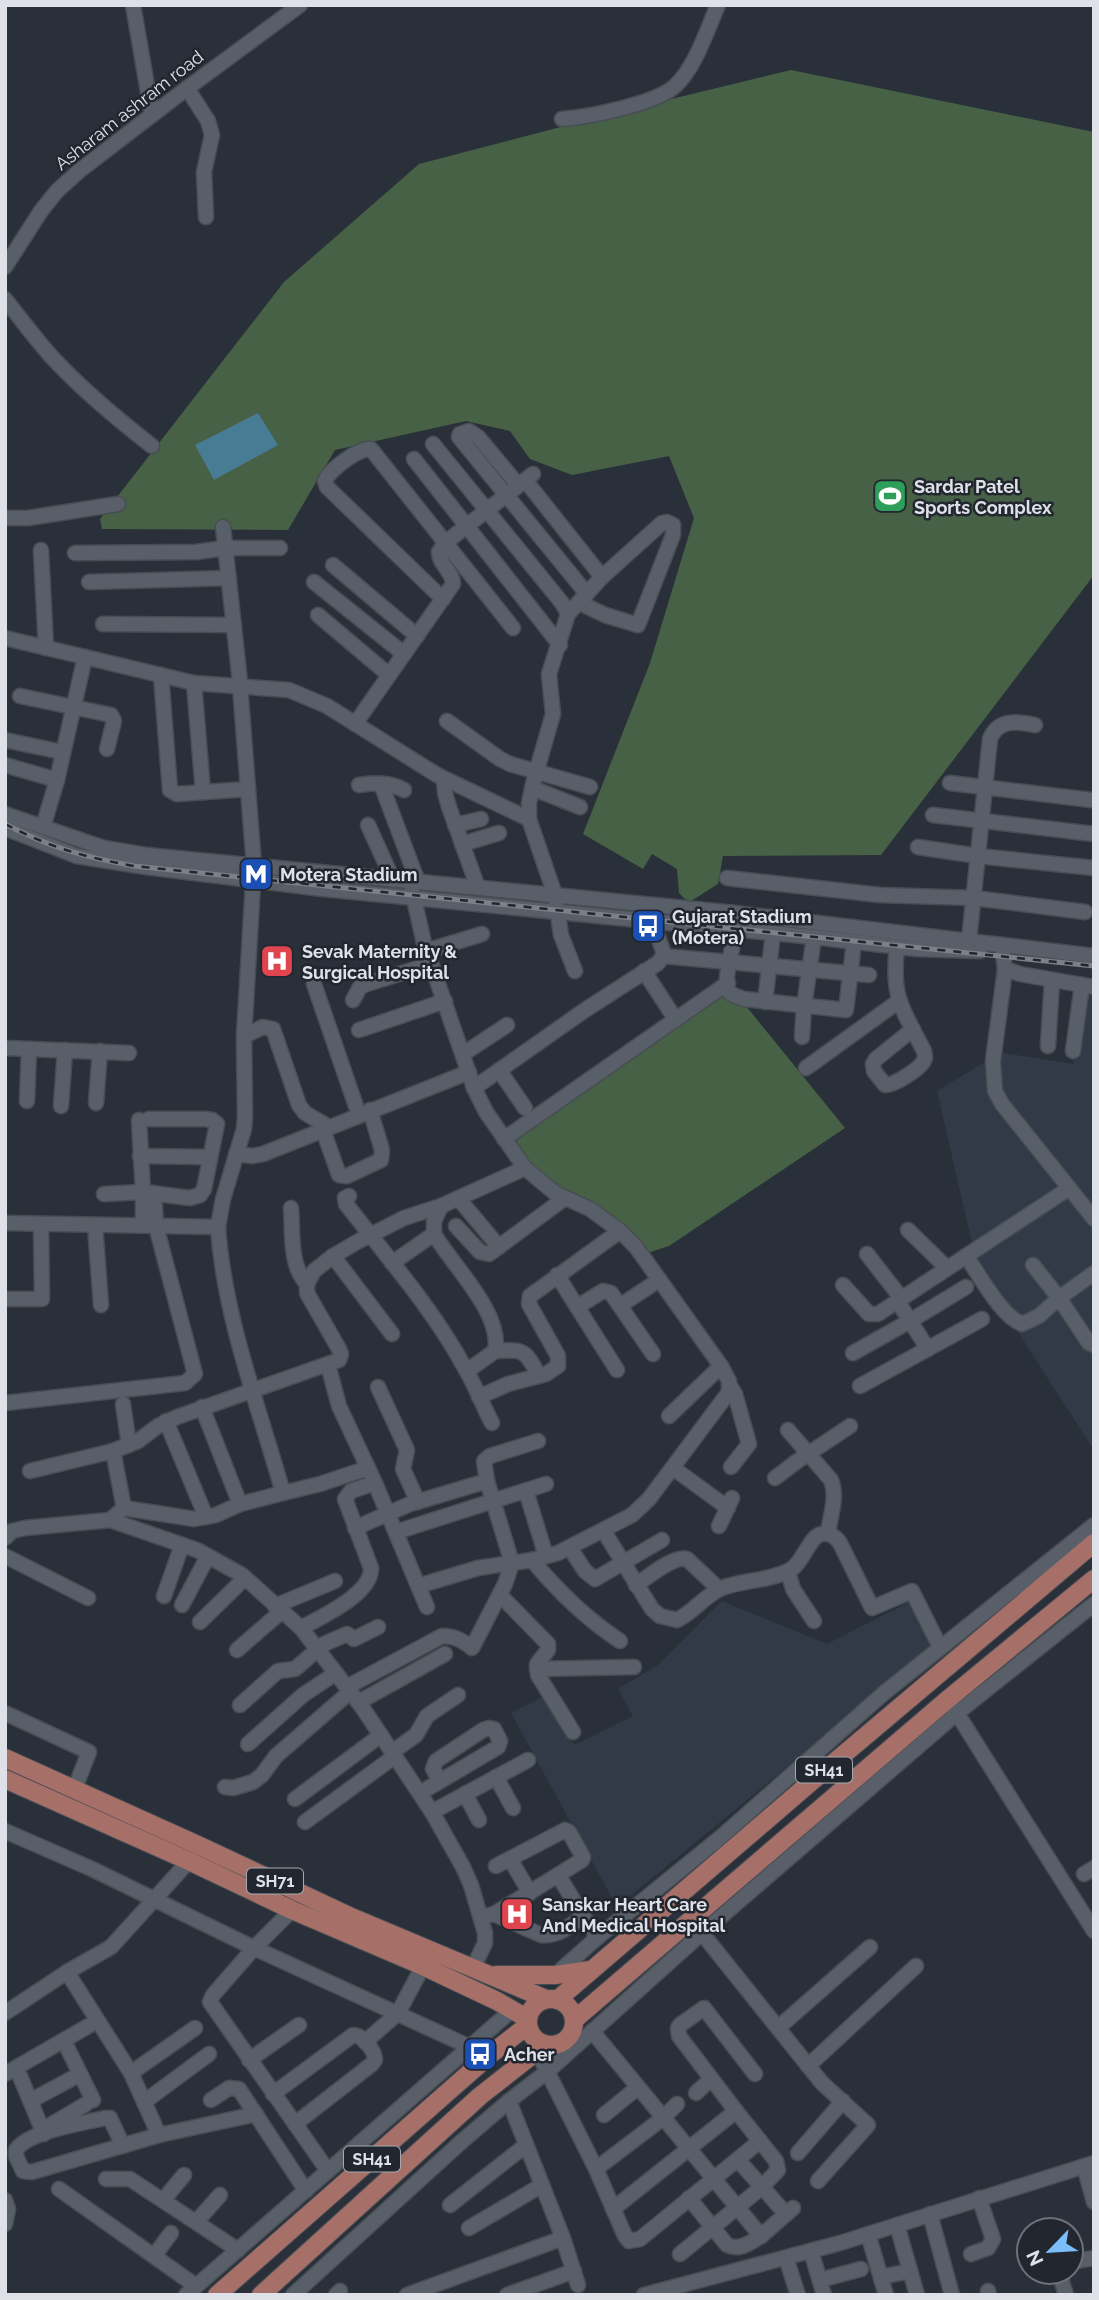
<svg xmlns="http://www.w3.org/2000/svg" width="1099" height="2300" viewBox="0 0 1099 2300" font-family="Raleway,sans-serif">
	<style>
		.built { fill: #323a48 }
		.green { fill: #466145 }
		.water { fill: #487b94 }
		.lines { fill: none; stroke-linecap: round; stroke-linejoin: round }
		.minor-casing { stroke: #484d54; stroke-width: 17 }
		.major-casing { stroke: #484d54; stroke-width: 20 }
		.minor { stroke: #595f69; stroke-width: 14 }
		.major { stroke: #a67069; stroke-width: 18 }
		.rail-casing { stroke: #7c8188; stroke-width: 5 }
		.rail { stroke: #21262f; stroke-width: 2.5; stroke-dasharray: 8; stroke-linecap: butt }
		.labels { text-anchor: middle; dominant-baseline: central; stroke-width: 5; stroke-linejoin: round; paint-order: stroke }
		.shield { fill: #21262f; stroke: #a5aab0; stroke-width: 2 }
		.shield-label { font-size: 16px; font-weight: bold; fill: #dee2e8 }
		.street-label { font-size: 18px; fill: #dee2e8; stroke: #21262f }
		.poi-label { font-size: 18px; font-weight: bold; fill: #dee2e8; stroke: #21262f; text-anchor: start }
	</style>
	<rect width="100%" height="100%" fill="#2a3039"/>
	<!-- built -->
	<g class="built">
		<polygon points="1083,988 1094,989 1094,1213 998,1089 997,1052 1073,1064"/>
		<polygon points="990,1059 990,1081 1094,1223 1094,1450 1016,1329 961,1261 957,1253 972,1243 937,1091"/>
		<polygon points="722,1601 827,1644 911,1601 935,1645 617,1907 511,1713 542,1697 574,1745 633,1716 618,1689 658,1665"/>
	</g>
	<!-- green -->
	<g class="green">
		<polygon points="791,70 1094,132 1094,575 881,855 723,856 718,884 691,901 685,899 679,893 677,869 652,854 643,869 583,834 650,663 694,518 669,456 572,475 530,459 510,431 466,421 335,450 288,530 102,529 100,519 284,282 419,164 618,112"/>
		<polygon points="721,985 742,1001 845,1128 669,1246 647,1253 612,1216 537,1174 510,1137"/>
	</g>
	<!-- water -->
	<polygon class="water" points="258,413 278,445 214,480 195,445"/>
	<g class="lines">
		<!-- minor casing -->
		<g class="minor-casing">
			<g id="minor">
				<polyline points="133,5 152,115"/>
				<polyline points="187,88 208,121 212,135 204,172 206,217"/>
				<path d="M 562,119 C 588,117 656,104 675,86 C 695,68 707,30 718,5"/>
				<polyline points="5,267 41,211 57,191 79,171 182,92 300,5"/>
				<path d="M 5,299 C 20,318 34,337 50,355 C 81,389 116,418 152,446"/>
				<polyline points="433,444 562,603 568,614"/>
				<polyline points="414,459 560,645"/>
				<polyline points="525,480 602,577"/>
				<polyline points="518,485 478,437 469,431 460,434 459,437 587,594"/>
				<polyline points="5,518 28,518 118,504"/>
				<polyline points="41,550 46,648"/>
				<polyline points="75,553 196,552 225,548 280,548"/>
				<polyline points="333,565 417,636"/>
				<polyline points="89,582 229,578"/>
				<polyline points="314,582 404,654"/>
				<path d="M 443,599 L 327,487 L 325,481 C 329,470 360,447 371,449 L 513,628"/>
				<polyline points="318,615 389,675"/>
				<polyline points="103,624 234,625"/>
				<polyline points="5,638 194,683 289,690 327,706 437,775 529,819 555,895 561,935 575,971"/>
				<polyline points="161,675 170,790 177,794 248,789"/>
				<polyline points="194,683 203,792"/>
				<polyline points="20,696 111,715 114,721 107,749"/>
				<polyline points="447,721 500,759 510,764 590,787"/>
				<path d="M 355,724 L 453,584 C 453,571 439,565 439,552 L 445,543 L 533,474"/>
				<polyline points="5,740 62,752"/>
				<polyline points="5,765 57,780"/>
				<polyline points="444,779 445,793 449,807 478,888"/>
				<polyline points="950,783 1091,800"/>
				<polyline points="381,784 418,882"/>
				<path d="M 359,785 C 374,783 390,782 404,790"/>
				<polyline points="532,788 580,807"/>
				<polyline points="5,814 104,848 146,855 735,913 1094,956"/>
				<polyline points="933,815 1094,834"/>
				<polyline points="529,819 529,803 534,780 553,714 549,674 568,614 602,577 662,523 667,522 673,525 673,535 638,625 605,615 580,603"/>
				<polyline points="368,825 393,880"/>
				<polyline points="455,825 481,819"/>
				<polyline points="43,827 57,780 85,657"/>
				<polyline points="5,828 77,856 146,867 323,889 814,937 917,949 980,951"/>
				<polyline points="462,844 499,833"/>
				<polyline points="918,847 978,856 1094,868"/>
				<polyline points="727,878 880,895 974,898 1085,912"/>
				<polyline points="412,890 424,943 474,1088 486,1112 525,1168"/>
				<path d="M 736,930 C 734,943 722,982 729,992 C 731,995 739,997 744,999 L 846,1010 L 854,942"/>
				<polyline points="1002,945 1005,969 1020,974 1094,987"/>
				<path d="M 897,947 C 891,997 902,1008 924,1051 C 925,1056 926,1058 923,1062 C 918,1070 893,1086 885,1085 L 874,1071 L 873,1064 L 876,1059 L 913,1029"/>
				<path d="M 968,950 L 990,739 C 998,719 1017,721 1035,725"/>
				<polyline points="426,951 482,934"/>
				<polyline points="663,956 869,975"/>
				<polyline points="1005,969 993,1061 995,1091 1002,1104 1094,1219"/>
				<polyline points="644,971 676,1020"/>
				<polyline points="314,984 359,1115"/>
				<polyline points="353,1000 360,987 367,984 431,964"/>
				<polyline points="765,1002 773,933"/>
				<polyline points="359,1030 445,1001"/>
				<polyline points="244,1036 263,1027 273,1029 299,1105 305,1113 329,1127"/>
				<polyline points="802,1037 804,1006 814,937"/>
				<polyline points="1048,1046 1052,980"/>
				<polyline points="5,1048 129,1053"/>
				<polyline points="1073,1051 1082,985"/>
				<polyline points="463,1054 507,1025"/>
				<polyline points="806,1068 899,1001"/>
				<polyline points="499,1070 525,1108"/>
				<polyline points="474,1088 585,1010 658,963 663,956 663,951 657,934 656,913"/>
				<polyline points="27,1101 29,1049"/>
				<polyline points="96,1103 100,1051"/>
				<polyline points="61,1106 65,1050"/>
				<polyline points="139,1120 143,1192 190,1198 200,1195 204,1189 217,1124 212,1120 205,1119 149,1119"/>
				<polyline points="323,1130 339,1175 347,1176 381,1160 382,1150 370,1110"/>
				<polyline points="504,1139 728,983"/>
				<polyline points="236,1154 252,1156 263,1154 469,1072"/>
				<polyline points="140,1156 210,1157"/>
				<polyline points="104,1194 143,1192 143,1225"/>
				<path d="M 349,1196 L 345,1198 L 346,1204 C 387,1257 434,1310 466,1370 C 476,1387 483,1406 492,1423"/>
				<polyline points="458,1198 499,1247"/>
				<path d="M 441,1206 L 434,1221 L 434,1234 C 453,1266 503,1314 495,1351 L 467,1371"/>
				<path d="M 291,1208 C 293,1233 289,1265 307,1284"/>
				<polyline points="5,1223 218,1227 223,1199 244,1129 245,1117 244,1036 254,866 239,673 223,527"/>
				<polyline points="95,1225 101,1305"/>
				<polyline points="456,1226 480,1252 489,1254 565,1198"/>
				<polyline points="908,1230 947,1268"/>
				<polyline points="867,1254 902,1299"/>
				<polyline points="333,1256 392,1334"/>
				<path d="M 966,1256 C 979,1274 1001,1316 1022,1324 L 1039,1316 L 1059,1298 L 1094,1273"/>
				<polyline points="392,1263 434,1234"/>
				<polyline points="1033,1265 1059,1298 1089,1343 1094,1345"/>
				<polyline points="557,1275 617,1370"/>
				<polyline points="843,1285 869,1314 878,1314 1068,1189"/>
				<polyline points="5,1299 42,1299 41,1224"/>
				<polyline points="898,1302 928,1349"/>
				<polyline points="621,1305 659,1280"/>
				<polyline points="577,1307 603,1291 611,1293 653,1354"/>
				<path d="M 495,1351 C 525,1349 525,1350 539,1376"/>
				<polyline points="853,1353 910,1321 966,1287"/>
				<polyline points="730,1386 735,1394 749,1444 731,1467"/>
				<polyline points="860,1386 982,1319"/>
				<polyline points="378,1387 407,1450 403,1469 418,1502"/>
				<polyline points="479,1397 508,1384 546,1374 558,1366 558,1356 529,1304 530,1296 620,1231"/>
				<polyline points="5,1403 185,1383 195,1374 156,1226 154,1193"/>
				<polyline points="123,1404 129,1445"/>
				<polyline points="202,1407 240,1504"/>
				<polyline points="669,1416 721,1366"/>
				<polyline points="166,1421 206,1517"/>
				<path d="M 788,1430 L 831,1480 C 838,1497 830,1516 828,1534"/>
				<polyline points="673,1468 728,1508"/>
				<polyline points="30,1471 113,1451"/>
				<polyline points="775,1478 796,1462 850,1426"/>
				<polyline points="375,1483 427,1607"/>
				<polyline points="526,1491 546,1556"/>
				<polyline points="283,1493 320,1484 368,1468"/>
				<path d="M 124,1508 L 194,1519 L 216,1515 L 240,1504 L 283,1493 C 259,1407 224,1317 218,1227"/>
				<polyline points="110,1520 197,1550 242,1575 301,1628 362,1707 432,1812 463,1867 471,1885 485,1933 485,1943 473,1968"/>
				<polyline points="719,1526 732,1498"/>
				<polyline points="355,1528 410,1504 487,1481"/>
				<path d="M 603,1530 L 652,1609 L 660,1616 L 677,1620 C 694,1612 705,1595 722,1588 C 743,1580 770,1581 790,1570 C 803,1563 810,1535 822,1534 C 829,1532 836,1537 840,1543 L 872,1608 L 912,1591 L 940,1647"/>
				<polyline points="396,1532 546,1484"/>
				<polyline points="5,1538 12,1531 25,1528 110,1520 124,1508 113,1451 138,1441 158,1426 177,1417 339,1360 341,1354 339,1349 307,1293 307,1284 314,1271 333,1256 357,1242 404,1218 441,1206 525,1168 555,1193 590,1209 620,1231 636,1247 721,1366 729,1381 729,1392 649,1499 632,1515 558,1553 532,1560 478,1568 418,1586"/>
				<polyline points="570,1548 585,1571 595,1579 662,1540"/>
				<polyline points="5,1556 88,1598"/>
				<path d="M 532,1560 C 557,1590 588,1620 620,1641"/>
				<polyline points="788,1571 793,1589 814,1621"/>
				<path d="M 636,1585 C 648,1577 674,1555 687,1559 L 719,1589"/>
				<polyline points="500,1595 548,1644 548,1650 537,1664 538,1675 573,1732"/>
				<polyline points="164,1596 182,1545"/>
				<polyline points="182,1605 208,1556"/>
				<polyline points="275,1606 335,1581"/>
				<polyline points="200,1622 245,1578"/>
				<path d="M 301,1628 C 321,1617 372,1594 371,1568 L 345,1499 L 351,1491 L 375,1483 L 339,1406 L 328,1365"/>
				<polyline points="237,1650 282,1611"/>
				<polyline points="537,1669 634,1667"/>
				<path d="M 347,1687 L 442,1636 C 454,1636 462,1640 472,1648 L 505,1584 L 512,1563 L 487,1481 L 484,1461 L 490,1456 L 538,1441"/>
				<polyline points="359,1702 445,1654"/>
				<polyline points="240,1705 278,1671 295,1669 324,1644 347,1634 354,1639 378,1627"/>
				<polyline points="953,1707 1094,1931"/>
				<polyline points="5,1713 89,1752 75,1788"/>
				<polyline points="248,1744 303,1695 336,1673"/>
				<polyline points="392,1752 416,1735 427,1716 458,1695"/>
				<polyline points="496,1777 513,1808"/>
				<polyline points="225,1787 233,1788 253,1782 262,1775 276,1756 351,1691"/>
				<polyline points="420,1793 498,1747 500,1741 494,1729 489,1728 483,1730 436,1761 433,1769 440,1781"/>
				<polyline points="465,1794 479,1820"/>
				<polyline points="295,1799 381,1735"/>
				<polyline points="432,1812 528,1760"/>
				<polyline points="305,1822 395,1756"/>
				<polyline points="5,1831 92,1869 254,1948 470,2047"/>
				<polyline points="510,1859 530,1893"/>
				<polyline points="496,1866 565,1830 569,1832 583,1857 582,1860 558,1875"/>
				<polyline points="1084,1874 1094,1868"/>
				<polyline points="292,1910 254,1948 213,1995 210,2002 328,2171"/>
				<polyline points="494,1914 558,1875 583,1916"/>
				<path d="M 481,1917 L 494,1914 L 541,1935 C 558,1937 570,1926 583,1916 L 598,1937"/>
				<polyline points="697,1927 822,2083 868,2125 818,2181"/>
				<polyline points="67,1972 131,2073 159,2135"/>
				<polyline points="555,1975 598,1937 721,1837 884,1693 1094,1525"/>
				<polyline points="5,2013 67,1972 111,1947 189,1861"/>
				<polyline points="778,2028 870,1947"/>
				<path d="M 592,2031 L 761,2236 C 750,2243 740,2251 727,2245 L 689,2198"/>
				<polyline points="64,2041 93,2100"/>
				<polyline points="365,2042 398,2013 423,1966"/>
				<polyline points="537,2051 596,2169 625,2236 629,2241 640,2239 760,2141"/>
				<polyline points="249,2060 299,2025"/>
				<polyline points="808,2066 916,1966"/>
				<polyline points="17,2069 44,2134"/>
				<polyline points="131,2073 195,2028"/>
				<polyline points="5,2074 97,2021"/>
				<polyline points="696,2093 711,2079"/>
				<path d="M 273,2094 L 353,2035 C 363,2035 375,2051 375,2060 L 372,2064 L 295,2124"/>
				<polyline points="211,2100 229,2088 239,2089 306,2191"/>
				<polyline points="30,2101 73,2078"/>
				<polyline points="509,2101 563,2238 578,2285"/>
				<polyline points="144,2102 209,2054"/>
				<polyline points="604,2115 637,2088"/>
				<polyline points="47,2127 86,2104"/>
				<path d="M 123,2146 L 110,2118 L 105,2118 C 83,2123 29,2131 16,2150 L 16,2156 L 23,2171 L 32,2172 L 159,2135 L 256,2114"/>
				<polyline points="798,2153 843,2101"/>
				<polyline points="738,2160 786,2214"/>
				<polyline points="1084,2166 1094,2202"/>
				<polyline points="596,2169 663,2118 677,2104"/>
				<polyline points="106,2179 130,2179 238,2250"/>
				<polyline points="59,2189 196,2286"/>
				<polyline points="164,2199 184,2175"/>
				<polyline points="5,2200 8,2209 5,2224"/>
				<polyline points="450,2205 526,2145"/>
				<polyline points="613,2209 736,2111 679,2036 678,2028 680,2025 704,2008 755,2074"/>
				<polyline points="930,2214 952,2295"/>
				<polyline points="197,2221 220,2195"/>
				<polyline points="897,2225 917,2295"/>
				<polyline points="469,2228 542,2185"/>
				<polyline points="868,2234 886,2295"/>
				<polyline points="761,2236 793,2208"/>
				<polyline points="811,2251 824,2295"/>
				<polyline points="680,2254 762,2187 778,2170 776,2161 736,2111"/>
				<polyline points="971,2254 988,2248 993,2239 979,2198"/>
				<polyline points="154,2256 171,2233"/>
				<polyline points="786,2258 798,2295"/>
				<polyline points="1071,2262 1094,2258"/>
				<polyline points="1059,2272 1066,2295"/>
				<polyline points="881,2277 910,2271"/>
				<polyline points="820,2280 861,2269"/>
				<polyline points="988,2291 989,2295"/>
				<polyline points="186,2295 512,2010"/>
				<polyline points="293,2295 460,2143 509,2101 548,2071 702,1933 957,1713 1094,1604"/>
				<polyline points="336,2295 340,2291"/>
				<polyline points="407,2295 563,2238"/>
				<polyline points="507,2295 574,2271"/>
				<polyline points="644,2295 840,2243 1094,2163"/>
			</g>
		</g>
		<!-- major casing -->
		<g class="major-casing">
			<g id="major">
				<polyline points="5,1758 200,1846 349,1916 546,1999"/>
				<polyline points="5,1779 189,1861 292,1910 423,1966 497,2001 528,2019"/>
				<polyline points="496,1975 555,1975 591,1970"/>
				<circle cx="551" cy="2022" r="23"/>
				<polyline points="557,2000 818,1776 1094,1543"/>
				<polyline points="574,2020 947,1700 1094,1579"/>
				<polyline points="217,2295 491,2054 528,2025"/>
				<polyline points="261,2295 480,2096 545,2045"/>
			</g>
		</g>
		<!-- minor -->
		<use href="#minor" class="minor"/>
		<!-- major -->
		<use href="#major" class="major"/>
		<!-- rail casing -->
		<g class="rail-casing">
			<path id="rail" d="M 5,824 C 51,848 84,857 134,866 L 1094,966"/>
		</g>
		<!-- rail -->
		<use href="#rail" class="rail"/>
	</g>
	<!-- icons -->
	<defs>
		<g id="stadium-square" transform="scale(1.75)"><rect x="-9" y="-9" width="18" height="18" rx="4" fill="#2e9e5b" stroke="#21262f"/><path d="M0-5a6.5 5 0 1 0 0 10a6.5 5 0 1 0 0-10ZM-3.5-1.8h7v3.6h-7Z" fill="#fff"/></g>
		<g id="metro-square" transform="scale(1.75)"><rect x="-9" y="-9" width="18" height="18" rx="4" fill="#1a4fb4" stroke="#21262f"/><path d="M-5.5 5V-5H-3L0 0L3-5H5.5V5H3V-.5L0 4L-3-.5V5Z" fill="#fff"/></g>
		<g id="bus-square" transform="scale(1.75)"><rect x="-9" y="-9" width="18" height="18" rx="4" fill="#1a4fb4" stroke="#21262f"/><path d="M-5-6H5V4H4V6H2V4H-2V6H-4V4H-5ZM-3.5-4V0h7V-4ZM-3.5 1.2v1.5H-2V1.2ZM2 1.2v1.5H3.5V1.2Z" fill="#fff"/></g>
		<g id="hospital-square" transform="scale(1.75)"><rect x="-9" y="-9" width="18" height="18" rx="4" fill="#e0444e" stroke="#21262f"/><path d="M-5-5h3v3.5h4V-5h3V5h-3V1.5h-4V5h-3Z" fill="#fff"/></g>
	</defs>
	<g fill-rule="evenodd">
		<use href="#stadium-square" x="890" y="496"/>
		<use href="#metro-square" x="256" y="874"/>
		<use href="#bus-square" x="648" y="926"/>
		<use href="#hospital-square" x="277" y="961"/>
		<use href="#hospital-square" x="517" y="1914"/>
		<use href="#bus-square" x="480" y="2054"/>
	</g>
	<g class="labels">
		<!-- shield labels -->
		<g class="shield">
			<rect x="796" y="1757.5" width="56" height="25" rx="5"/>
			<rect x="247" y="1868.5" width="56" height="25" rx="5"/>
			<rect x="344" y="2146.5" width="56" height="25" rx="5"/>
		</g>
		<g class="shield-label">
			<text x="824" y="1770">SH41</text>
			<text x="275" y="1881">SH71</text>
			<text x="372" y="2159">SH41</text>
		</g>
		<!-- street labels -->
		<g class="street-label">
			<text transform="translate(129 110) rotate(-38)">Asharam ashram road</text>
		</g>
		<!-- poi labels -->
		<g class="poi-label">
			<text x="914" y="486">Sardar Patel<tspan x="914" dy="21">Sports Complex</tspan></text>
			<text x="280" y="874">Motera Stadium</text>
			<text x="672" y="916">Gujarat Stadium<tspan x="672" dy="21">(Motera)</tspan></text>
			<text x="302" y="951">Sevak Maternity &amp;<tspan x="302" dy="21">Surgical Hospital</tspan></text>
			<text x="542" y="1904">Sanskar Heart Care<tspan x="542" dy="21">And Medical Hospital</tspan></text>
			<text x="504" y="2054">Acher</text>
		</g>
	</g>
	<!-- border -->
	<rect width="1099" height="2300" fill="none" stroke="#dee2e8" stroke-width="14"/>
	<!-- north arrow -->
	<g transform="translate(1050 2251) rotate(245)"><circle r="33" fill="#21262f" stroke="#6d7179" stroke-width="2"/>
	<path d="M0-5L12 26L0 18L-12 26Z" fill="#7cbef9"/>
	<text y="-10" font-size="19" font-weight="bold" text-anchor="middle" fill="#dee2e8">N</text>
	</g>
</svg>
